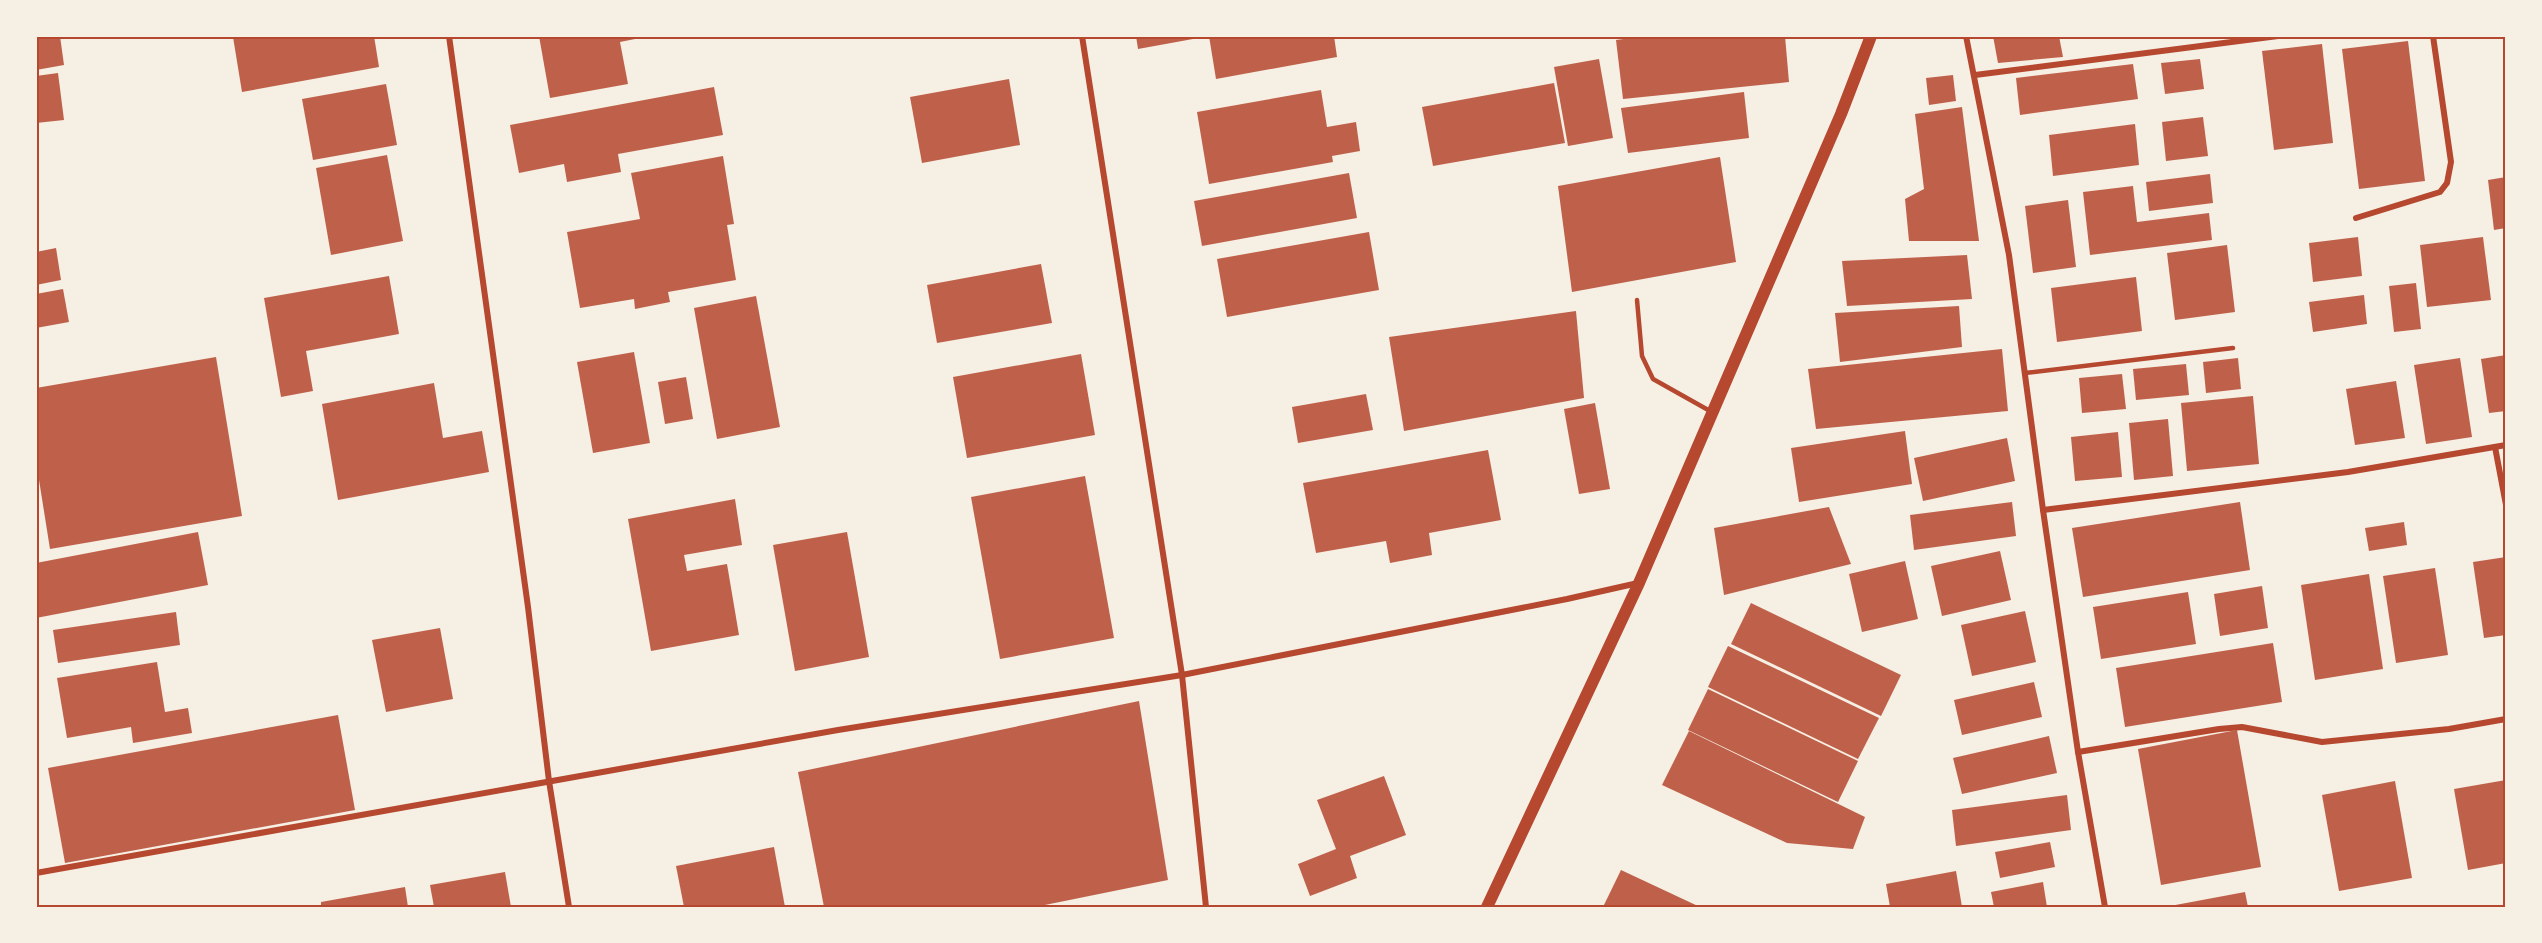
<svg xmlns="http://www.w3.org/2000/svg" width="2542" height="943" viewBox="0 0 2542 943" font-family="Overpass,sans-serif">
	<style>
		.building { fill: #bf614a }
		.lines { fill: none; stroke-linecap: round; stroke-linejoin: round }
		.service { stroke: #b5482f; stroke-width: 4.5 }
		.minor { stroke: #b5482f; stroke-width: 6 }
		.secondary { stroke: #b5482f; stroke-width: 12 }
		.neatline { fill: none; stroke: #b5482f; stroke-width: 2 }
	</style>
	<rect width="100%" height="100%" fill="#f6efe4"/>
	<!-- building -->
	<g class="building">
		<polygon points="36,36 60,36 64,65 36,70"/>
		<polygon points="239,36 374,36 379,67 242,92 233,37"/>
		<polygon points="539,36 645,36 645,37 620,42 628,84 550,98"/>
		<polygon points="1136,36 1192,36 1193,39 1138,49"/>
		<polygon points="1209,36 1334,36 1337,57 1216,79"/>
		<polygon points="1646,36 1785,36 1789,82 1623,99 1616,40"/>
		<polygon points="1993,36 2059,36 2063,57 1998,63"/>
		<polygon points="2408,41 2425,181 2359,189 2342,49"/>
		<polygon points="2322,44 2333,143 2274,150 2262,51"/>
		<polygon points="1599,59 1613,138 1568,146 1554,67"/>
		<polygon points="2200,59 2204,89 2165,94 2161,63"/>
		<polygon points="2133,64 2138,99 2020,115 2016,78"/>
		<polygon points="58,73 64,120 36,123 36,76"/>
		<polygon points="1953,75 1956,101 1929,105 1926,78"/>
		<polygon points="1009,79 1020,145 922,163 910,97"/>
		<polygon points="1554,83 1565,143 1433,166 1422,107"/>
		<polygon points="386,84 397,145 313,160 302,99"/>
		<polygon points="714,87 723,135 618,154 621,172 567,182 564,164 519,173 510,125"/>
		<polygon points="1321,90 1327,127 1356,122 1360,151 1332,156 1333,162 1209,184 1197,112"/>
		<polygon points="1744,92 1749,138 1628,153 1621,108"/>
		<polygon points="1962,107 1979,241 1909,241 1905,199 1924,189 1915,114"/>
		<polygon points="2203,117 2208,156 2166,161 2162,122"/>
		<polygon points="2135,124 2139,165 2053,176 2049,135"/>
		<polygon points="387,155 403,241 331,255 316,168"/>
		<polygon points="723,156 734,224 727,225 736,280 668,292 670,302 635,309 634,299 580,308 567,232 640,219 631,173"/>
		<polygon points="1720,157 1736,262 1572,292 1558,186"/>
		<polygon points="1349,173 1357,218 1202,246 1194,201"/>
		<polygon points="2210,174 2213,203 2149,211 2146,182"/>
		<polygon points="2506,177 2506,228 2494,230 2488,180"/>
		<polygon points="2133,186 2137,222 2209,213 2212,240 2090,255 2083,192"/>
		<polygon points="2068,200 2076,267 2033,273 2025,206"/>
		<polygon points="1369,232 1379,290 1227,317 1217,259"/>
		<polygon points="2358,237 2362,276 2313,282 2309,243"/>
		<polygon points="2483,237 2491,300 2427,307 2420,245"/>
		<polygon points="2227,245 2235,312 2175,320 2167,253"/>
		<polygon points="56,248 61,280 36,285 36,252"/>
		<polygon points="1967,255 1972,299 1847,306 1842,261"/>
		<polygon points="1041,264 1052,323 937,343 927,285"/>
		<polygon points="389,276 399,334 306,351 313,391 281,397 264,298"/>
		<polygon points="2136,277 2142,331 2057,342 2051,288"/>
		<polygon points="2416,283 2421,329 2394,332 2389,286"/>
		<polygon points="63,289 69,322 36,328 36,294"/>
		<polygon points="2364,295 2367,324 2313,332 2309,302"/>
		<polygon points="756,296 780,427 717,439 694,308"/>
		<polygon points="1959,306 1962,347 1840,362 1835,313"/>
		<polygon points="1576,311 1584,398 1404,431 1389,337"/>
		<polygon points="2002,349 2008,411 1816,429 1808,369"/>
		<polygon points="634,352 650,443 593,453 577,362"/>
		<polygon points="1081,354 1095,435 967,458 953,377"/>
		<polygon points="2506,355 2506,411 2489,413 2481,359"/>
		<polygon points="216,357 242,516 50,549 36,461 36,388"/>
		<polygon points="2238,358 2241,389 2206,393 2203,362"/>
		<polygon points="2460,358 2472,437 2426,444 2414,365"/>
		<polygon points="2186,364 2189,395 2136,400 2133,369"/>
		<polygon points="2122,374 2126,409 2082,413 2079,378"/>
		<polygon points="686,377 693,419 665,424 658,382"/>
		<polygon points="2396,381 2405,438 2355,445 2346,389"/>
		<polygon points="434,383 443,438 482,431 489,472 338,500 322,404"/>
		<polygon points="1366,394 1373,430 1298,443 1292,407"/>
		<polygon points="2253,396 2259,464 2187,471 2181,403"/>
		<polygon points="1595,403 1610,489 1579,494 1564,409"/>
		<polygon points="2168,419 2173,476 2134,480 2129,423"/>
		<polygon points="1905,431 1912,484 1799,502 1791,448"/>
		<polygon points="2118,432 2122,477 2075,481 2071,437"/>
		<polygon points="2007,438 2015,481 1923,501 1914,458"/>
		<polygon points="1488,450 1501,520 1429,533 1432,555 1390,563 1386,541 1316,553 1303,483"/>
		<polygon points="1085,476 1114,638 1000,659 971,497"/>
		<polygon points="735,499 742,545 684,555 687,571 727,564 739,635 651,651 628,519"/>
		<polygon points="2012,502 2016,536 1914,550 1910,515"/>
		<polygon points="2240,502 2250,570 2083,597 2072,528"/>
		<polygon points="1829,507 1851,564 1724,595 1714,528"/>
		<polygon points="2404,522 2407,545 2369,551 2365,528"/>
		<polygon points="198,532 208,585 36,618 36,563"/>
		<polygon points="847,532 869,657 795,671 773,545"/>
		<polygon points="2000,551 2011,600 1942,616 1931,566"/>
		<polygon points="2506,557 2506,635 2484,638 2473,562"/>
		<polygon points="1905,561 1918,619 1862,632 1849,574"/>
		<polygon points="2435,568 2448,655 2396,663 2383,576"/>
		<polygon points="2369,574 2383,669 2315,680 2301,585"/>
		<polygon points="2262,586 2268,628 2220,636 2214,594"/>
		<polygon points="2188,592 2196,644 2101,659 2093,607"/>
		<polygon points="1751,603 1901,675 1881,716 1731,644"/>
		<polygon points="2025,611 2036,662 1972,676 1961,625"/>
		<polygon points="176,612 180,645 58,663 53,630"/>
		<polygon points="440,628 453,699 386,712 372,640"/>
		<polygon points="2273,643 2282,702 2125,727 2116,668"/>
		<polygon points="1728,646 1879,718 1858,759 1708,687"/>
		<polygon points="157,662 165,712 188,708 192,733 133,743 131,727 67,738 57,678"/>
		<polygon points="2034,682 2042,717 1962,735 1954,700"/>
		<polygon points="1708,689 1858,761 1838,802 1688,730"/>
		<polygon points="1139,701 1168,880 1035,907 824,907 798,772"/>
		<polygon points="338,715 355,810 65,863 48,768"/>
		<polygon points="2237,730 2261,867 2161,885 2138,749"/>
		<polygon points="1689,731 1865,817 1853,849 1787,843 1662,785"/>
		<polygon points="2049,736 2057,773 1962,794 1953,758"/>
		<polygon points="1384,776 1406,835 1350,856 1357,878 1310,896 1298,864 1336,849 1317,800"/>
		<polygon points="2506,780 2506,863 2468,870 2454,789"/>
		<polygon points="2395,781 2412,878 2339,891 2322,795"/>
		<polygon points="2067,795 2071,830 1956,846 1952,810"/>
		<polygon points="2050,842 2055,867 2000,878 1995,852"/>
		<polygon points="774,847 785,907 684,907 676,866"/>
		<polygon points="1621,870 1700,907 1603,907"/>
		<polygon points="1956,871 1962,907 1890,907 1886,884"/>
		<polygon points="505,872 511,907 434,907 430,885"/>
		<polygon points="2043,882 2047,907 1994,907 1991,892"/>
		<polygon points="405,887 408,907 321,907 321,902"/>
		<polygon points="2245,892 2248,907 2170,907 2170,906"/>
	</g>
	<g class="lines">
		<!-- service -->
		<g class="service">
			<polyline points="1637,300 1642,356 1653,379 1710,411"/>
			<polyline points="2025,373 2233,348"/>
		</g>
		<!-- minor -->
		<g class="minor">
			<polyline points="449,36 528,607 549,781 569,907"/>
			<polyline points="1082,36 1182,675 1206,907"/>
			<polyline points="1966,36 2009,255 2043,510 2078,752 2105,907"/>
			<polyline points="1975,75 2278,36"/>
			<polyline points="2356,218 2440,192 2447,183 2451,162 2433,36"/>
			<polyline points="2495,447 2506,505"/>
			<polyline points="2043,510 2348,472 2506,445"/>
			<polyline points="2078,752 2219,729 2242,727 2322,742 2449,729 2506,719"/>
			<polyline points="36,873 838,730 1182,675 1567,599 1638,583"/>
		</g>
		<!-- secondary -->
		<polyline class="secondary" points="1487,907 1639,583 1841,114 1871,36"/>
	</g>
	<!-- border -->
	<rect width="2542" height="943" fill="none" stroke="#f6efe4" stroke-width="75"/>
	<rect x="38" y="38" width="2466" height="868" class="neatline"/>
</svg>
